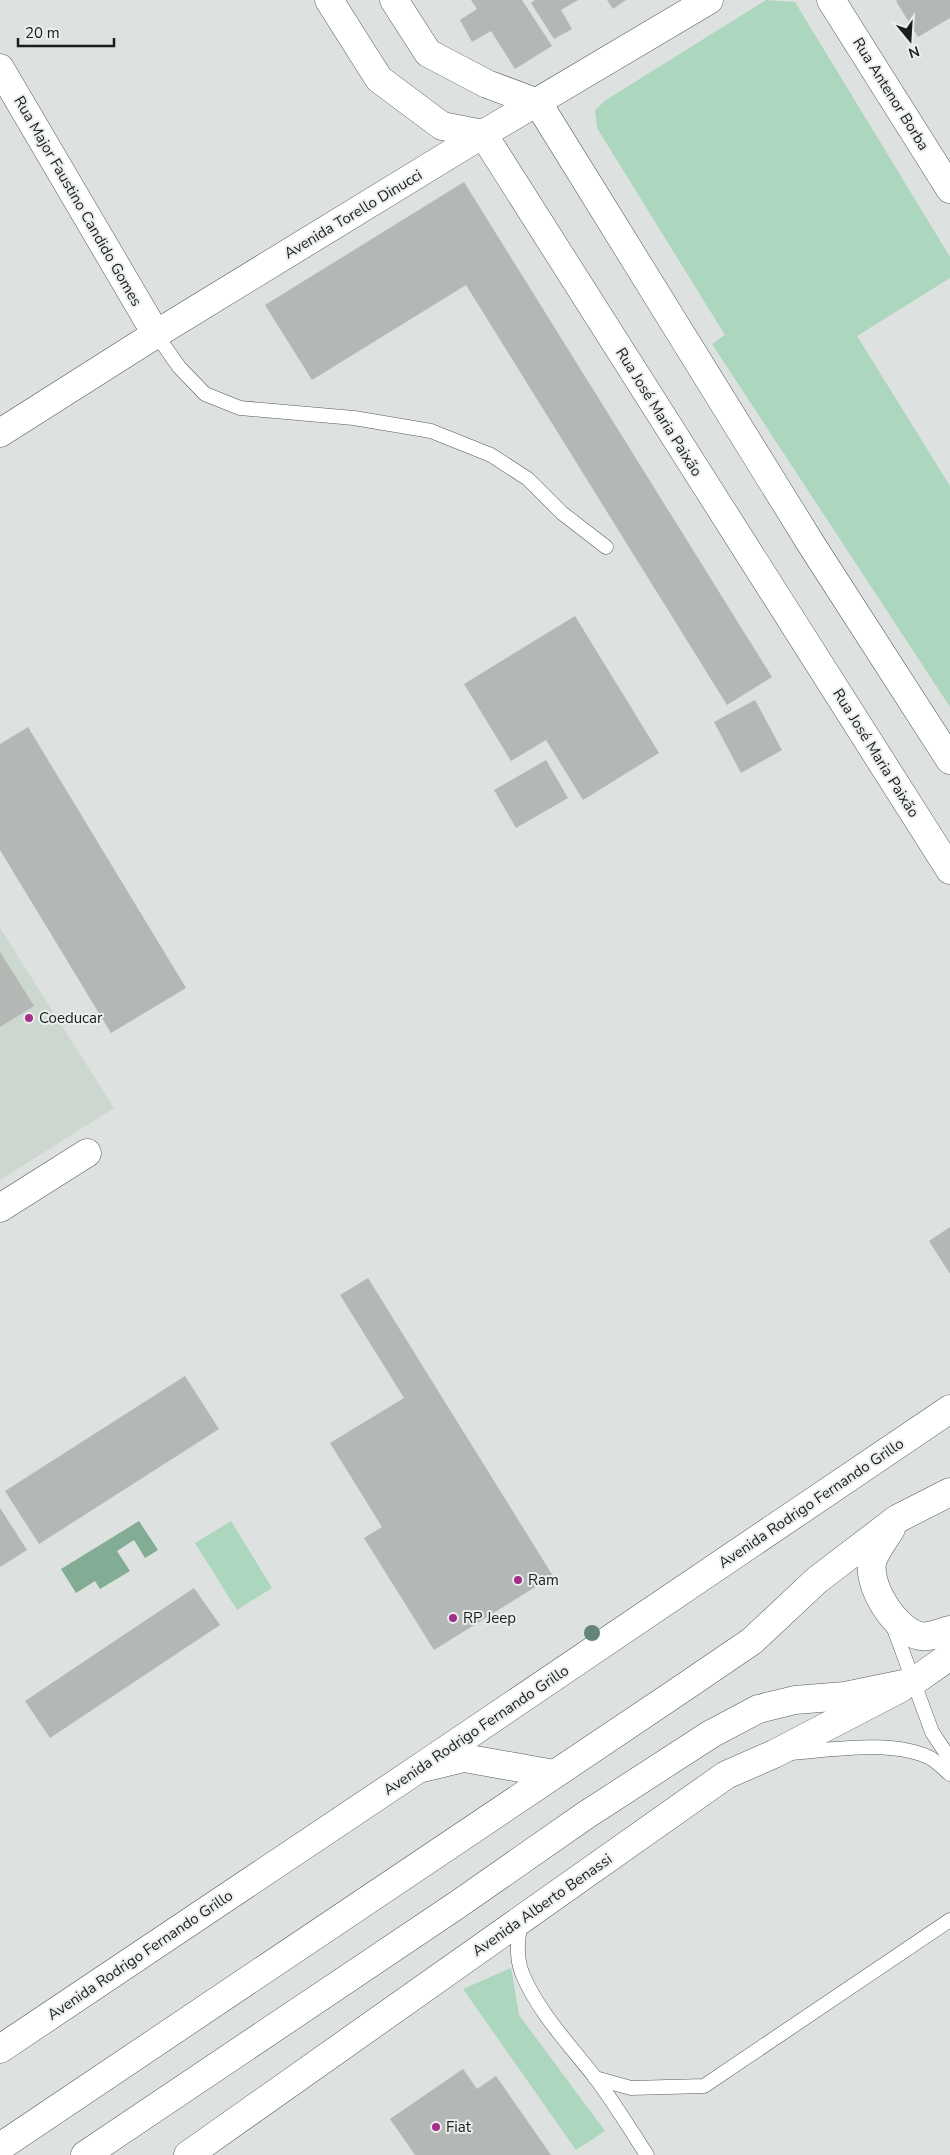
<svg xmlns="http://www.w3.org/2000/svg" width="950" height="2155" viewBox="0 0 950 2155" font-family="'Nunito Sans',sans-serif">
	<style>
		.built { fill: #ccd7d0 }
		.green { fill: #acd6bd }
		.water { fill: #82ad94 }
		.building { fill: #b4b8b5 }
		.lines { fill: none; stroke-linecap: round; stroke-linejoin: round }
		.service-casing { stroke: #575b58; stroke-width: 15 }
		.minor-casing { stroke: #575b58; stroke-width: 29 }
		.tertiary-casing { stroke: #575b58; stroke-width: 29 }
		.secondary-casing { stroke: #575b58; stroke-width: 29 }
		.service { stroke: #fff; stroke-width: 14 }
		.minor { stroke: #fff; stroke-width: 28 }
		.tertiary { stroke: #fff; stroke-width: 28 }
		.secondary { stroke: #fff; stroke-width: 28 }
		.tree { fill: #638576 }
		.poi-dot { fill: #a32f89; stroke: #eaeeec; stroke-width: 2 }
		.labels { text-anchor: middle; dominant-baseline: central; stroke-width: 4; stroke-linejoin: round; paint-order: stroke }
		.street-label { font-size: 15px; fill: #1c1d1d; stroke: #eaeeec }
		.poi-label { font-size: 15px; fill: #1c1d1d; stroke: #eaeeec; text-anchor: start }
	</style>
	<rect width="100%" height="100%" fill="#dde1df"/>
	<!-- built -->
	<polygon class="built" points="0,928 114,1108 0,1180"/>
	<!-- green -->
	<g class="green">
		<polygon points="766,0 795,2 950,257 950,278 857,336 950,486 950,707 712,344 725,335 597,128 595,110 606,100"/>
		<polygon points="231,1521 272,1588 237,1610 195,1543"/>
		<polygon points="511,1968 519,2015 605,2131 576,2150 463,1989"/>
	</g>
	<!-- water -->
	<polygon class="water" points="139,1521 158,1550 145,1558 134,1540 117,1551 130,1571 100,1589 95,1581 76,1593 61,1569"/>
	<!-- building -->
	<g class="building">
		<polygon points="471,0 522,0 552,46 515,69 491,31 472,42 460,20 477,9"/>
		<polygon points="535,0 578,0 561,10 572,29 554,39 531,3"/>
		<polygon points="607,0 626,0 613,9"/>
		<polygon points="898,0 950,0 950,18 918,37 896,1"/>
		<polygon points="464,182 772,677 727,705 466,285 312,380 265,305"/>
		<polygon points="575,616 659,753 583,800 546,740 511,761 464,684"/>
		<polygon points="755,700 782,750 741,773 714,722"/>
		<polygon points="28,727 186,988 111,1033 0,850 0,744"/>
		<polygon points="546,760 568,798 516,828 494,790"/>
		<polygon points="0,952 34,1006 0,1027"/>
		<polygon points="950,1227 950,1274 929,1241"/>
		<polygon points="368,1278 553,1576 434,1650 364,1538 382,1527 330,1443 404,1398 340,1295"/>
		<polygon points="185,1376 219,1429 39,1544 5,1491"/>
		<polygon points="0,1508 27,1550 0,1567"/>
		<polygon points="194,1588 220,1625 50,1738 25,1701"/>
		<polygon points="463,2069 477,2089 496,2076 551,2155 415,2155 390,2119"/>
	</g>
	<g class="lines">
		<!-- service casing -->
		<g class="service-casing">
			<g id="service">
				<polyline points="156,334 179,367 205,394 240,408 354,418 431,431 491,455 528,479 562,513 606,547"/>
				<polyline points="892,1623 932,1732 950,1759"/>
				<path d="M 790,1753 C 831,1750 895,1739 932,1759 C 938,1763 944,1769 950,1774"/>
				<path d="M 522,1921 C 517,1937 516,1957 522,1973 C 538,2012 569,2044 594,2076 C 613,2101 630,2129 647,2155"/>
				<polyline points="595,2078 631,2088 704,2086 950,1920"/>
			</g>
		</g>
		<!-- minor casing -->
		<g class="minor-casing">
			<g id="minor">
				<polyline points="831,0 950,189"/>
				<polyline points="0,68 156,334"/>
				<polyline points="0,433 156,334 483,134 709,0"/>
				<polyline points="0,1208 87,1153"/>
			</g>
		</g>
		<!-- tertiary casing -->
		<g class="tertiary-casing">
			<g id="tertiary">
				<polyline points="329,0 379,79 442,126 483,134 950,870"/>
				<polyline points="394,0 428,53 487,84 538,103 811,544 950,760"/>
				<polyline points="0,2049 418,1769 950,1409"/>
				<polyline points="188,2155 726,1775 774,1754 901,1688"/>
			</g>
		</g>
		<!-- secondary casing -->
		<g class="secondary-casing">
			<g id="secondary">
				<path d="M 891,1529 C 885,1538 877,1549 873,1559 C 865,1583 895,1631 920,1636 C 928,1638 941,1632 950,1630"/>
				<polyline points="418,1769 464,1758 554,1774"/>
				<polyline points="0,2147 683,1688 752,1641 817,1580 897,1519 950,1492"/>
				<polyline points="85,2155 457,1905 586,1815 711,1734 758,1709 795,1700 845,1696 913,1682 950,1656"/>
			</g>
		</g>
		<!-- service -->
		<use href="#service" class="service"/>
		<!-- minor -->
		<use href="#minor" class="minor"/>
		<!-- tertiary -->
		<use href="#tertiary" class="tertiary"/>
		<!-- secondary -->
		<use href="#secondary" class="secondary"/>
	</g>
	<!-- trees -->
	<circle class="tree" cx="592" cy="1633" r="8"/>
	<!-- markers -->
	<g class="poi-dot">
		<circle cx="29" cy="1018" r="5"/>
		<circle cx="518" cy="1580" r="5"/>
		<circle cx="453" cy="1618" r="5"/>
		<circle cx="436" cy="2127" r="5"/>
	</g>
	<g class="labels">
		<!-- street labels -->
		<g class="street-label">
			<text transform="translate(891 94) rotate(58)">Rua Antenor Borba</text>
			<text transform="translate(78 201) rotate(60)">Rua Major Faustino Candido Gomes</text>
			<text transform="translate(353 214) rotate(-31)">Avenida Torello Dinucci</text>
			<text transform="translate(659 412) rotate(58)">Rua José Maria Paixão</text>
			<text transform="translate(876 753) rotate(58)">Rua José Maria Paixão</text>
			<text transform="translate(811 1503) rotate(-34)">Avenida Rodrigo Fernando Grillo</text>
			<text transform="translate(476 1730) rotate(-34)">Avenida Rodrigo Fernando Grillo</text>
			<text transform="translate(542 1905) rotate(-35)">Avenida Alberto Benassi</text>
			<text transform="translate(140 1955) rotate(-34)">Avenida Rodrigo Fernando Grillo</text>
		</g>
		<!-- poi labels -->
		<g class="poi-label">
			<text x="39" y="1018">Coeducar</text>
			<text x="528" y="1580">Ram</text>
			<text x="463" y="1618">RP Jeep</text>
			<text x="446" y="2127">Fiat</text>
		</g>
	</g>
	<!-- north arrow -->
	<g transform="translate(910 40) rotate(162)" stroke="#eaeeec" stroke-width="4" paint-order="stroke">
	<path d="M0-4L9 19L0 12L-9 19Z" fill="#1c1d1d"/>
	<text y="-8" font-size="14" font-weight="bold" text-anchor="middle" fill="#1c1d1d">N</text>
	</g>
	<!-- scale -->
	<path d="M18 38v8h96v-8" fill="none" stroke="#1c1d1d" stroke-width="2.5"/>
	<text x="25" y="38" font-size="15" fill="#1c1d1d" stroke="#eaeeec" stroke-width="4" paint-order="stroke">20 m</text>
</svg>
